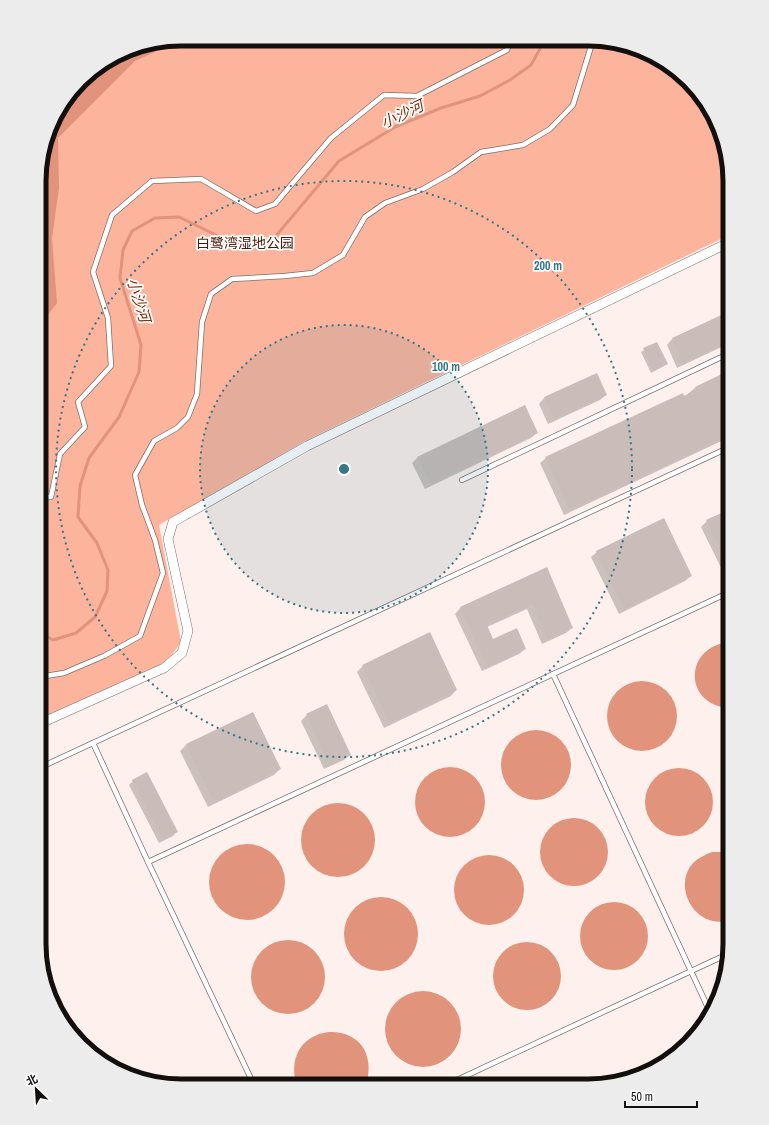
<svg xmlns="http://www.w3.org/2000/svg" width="769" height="1125" viewBox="0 0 769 1125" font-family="'Archivo Narrow','Noto Sans SC',sans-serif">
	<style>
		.green { fill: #fdb49d }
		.water { fill: #e1947b }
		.shadow { fill: #0003 }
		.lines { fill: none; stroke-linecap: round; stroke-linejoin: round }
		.stream { stroke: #e1947b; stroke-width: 3 }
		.building { fill: #cabcb8 }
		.service-casing { stroke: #7c706c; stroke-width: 6 }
		.minor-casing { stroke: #7c706c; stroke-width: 10 }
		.service { stroke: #fff; stroke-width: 4.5 }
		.minor { stroke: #fff; stroke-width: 9 }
		.ring { fill: none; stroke: #357688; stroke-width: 2; stroke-dasharray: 2 4 }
		.labels { text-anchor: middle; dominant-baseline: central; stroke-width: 3.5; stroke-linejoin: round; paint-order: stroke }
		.park-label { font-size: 14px; fill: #4c1c0b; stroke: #fff }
		.water-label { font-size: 15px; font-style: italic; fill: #852b07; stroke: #fff }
		.rim { fill: none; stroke: #130f0d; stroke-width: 5 }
		.centre { fill: #357688; stroke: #fff; stroke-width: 2 }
		.ring-label { font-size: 12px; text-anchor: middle; font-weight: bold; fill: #357688; stroke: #fff; stroke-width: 3.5; stroke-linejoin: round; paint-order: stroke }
	</style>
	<rect width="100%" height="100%" fill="#fef0ec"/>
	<!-- green -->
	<polygon class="green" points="181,39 606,40 674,68 719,127 730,181 730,231 721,239 305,441 159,525 181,642 166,663 39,719 40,163 58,110 88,74 135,47"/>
	<!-- water -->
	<g class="water">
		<polygon points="171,41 170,45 135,61 58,138 59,188 52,238 57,303 40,325 40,163 58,110 88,74 135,47"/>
		<path d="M 730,642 L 730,708 C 683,706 683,646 730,642 Z"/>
		<circle cx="642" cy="716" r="35"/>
		<circle cx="536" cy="765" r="35"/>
		<circle cx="450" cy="802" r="35"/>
		<circle cx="679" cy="802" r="34"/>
		<circle cx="338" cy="840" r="37"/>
		<circle cx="574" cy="852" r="34"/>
		<circle cx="247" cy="882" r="38"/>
		<path d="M 712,852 L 723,852 L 730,853 L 730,920 C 697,931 671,888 693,863 C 698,858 705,855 712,852 Z"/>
		<circle cx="489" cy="890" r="35"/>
		<circle cx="381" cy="934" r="37"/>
		<circle cx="614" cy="936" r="34"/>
		<circle cx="288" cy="977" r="37"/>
		<circle cx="527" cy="976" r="34"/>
		<circle cx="423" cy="1029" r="38"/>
		<path d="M 329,1032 C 333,1032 338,1032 341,1033 C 367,1039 373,1063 366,1085 L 297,1085 C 290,1066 296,1043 317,1035 C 320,1033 325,1033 329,1032 Z"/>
	</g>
	<!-- shadow -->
	<g class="shadow">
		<polygon points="730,312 730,343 677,368 667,345 672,339"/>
		<polygon points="656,343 667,364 651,373 641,352"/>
		<polygon points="730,372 730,437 564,515 540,463 546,458 684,397 695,388"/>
		<polygon points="606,395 600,400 548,424 539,404 544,398"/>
		<polygon points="537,433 531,438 425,489 412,463 418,457"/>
		<polygon points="730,510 730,579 727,580 701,527 707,521"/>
		<polygon points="597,552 691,576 685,581 619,614 591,557"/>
		<polygon points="546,569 572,628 566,633 542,644 527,609 487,627 493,640 525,649 519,654 482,671 455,614 460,608"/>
		<polygon points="363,666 456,690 451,696 384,728 357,672"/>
		<polygon points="253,713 280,769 274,775 208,807 180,751 186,745"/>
		<polygon points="307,715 350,754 344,760 324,769 301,721"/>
		<polygon points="133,781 177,831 173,836 159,843 129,785"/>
	</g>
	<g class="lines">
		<!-- stream -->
		<polyline class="stream" points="39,632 53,640 76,633 95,617 107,591 108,570 97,543 78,517 80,486 89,458 119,417 139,372 141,345 120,278 123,250 132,231 155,218 179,217 216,235 238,248 256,246 275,237 339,161 395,127 441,108 480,96 510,80 531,65 545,40"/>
	</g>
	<!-- building -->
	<g class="building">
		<polygon points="730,311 730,341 683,363 672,338"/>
		<polygon points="657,342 668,364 654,371 643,348"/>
		<polygon points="730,370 730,435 570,510 545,457 683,393 684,396 696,390 695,387"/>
		<polygon points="597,373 607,395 554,419 544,397"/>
		<polygon points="525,405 538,433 431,484 417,457"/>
		<polygon points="730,509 730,569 706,520"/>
		<polygon points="664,518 692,576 624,609 596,551"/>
		<polygon points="547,567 573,628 547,639 533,604 487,625 493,639 517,628 526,649 487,667 460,607"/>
		<polygon points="430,632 457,690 390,723 362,665"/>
		<polygon points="327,704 351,755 330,765 306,714"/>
		<polygon points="253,712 281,769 214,802 186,744"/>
		<polygon points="147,772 178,832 163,839 132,780"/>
	</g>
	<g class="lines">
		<!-- service casing -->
		<g class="service-casing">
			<g id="service">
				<polyline points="462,480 730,353"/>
				<polyline points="40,497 51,497 60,454 85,427 78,402 111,366 108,318 93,272 112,215 152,181 201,179 256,211 275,204 331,138 384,95 417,96 507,50 511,40"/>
				<polyline points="553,674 710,1012"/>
				<polyline points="39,677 64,673 104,656 140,636 163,573 155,540 142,505 135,475 154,441 177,428 188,417 197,394 202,322 211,294 232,279 285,276 313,273 343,255 365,217 385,203 423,189 453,172 481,152 523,145 550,129 573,105 593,40"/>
				<polyline points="93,743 148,862 254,1085"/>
				<polyline points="39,768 730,447"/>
				<polyline points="148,862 730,592"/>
				<polyline points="444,1086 730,953"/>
			</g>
		</g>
		<!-- minor casing -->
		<g class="minor-casing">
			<polyline id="minor" points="39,724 164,668 182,653 188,631 168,539 173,522 307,446 730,242"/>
		</g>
		<!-- service -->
		<use href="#service" class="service"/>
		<!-- minor -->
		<use href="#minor" class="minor"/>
	</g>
	<!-- distance rings -->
	<circle cx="344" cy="469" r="144" fill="#357688" fill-opacity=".12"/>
	<g class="ring">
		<circle cx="344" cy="469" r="144"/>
		<circle cx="344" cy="469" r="288"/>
	</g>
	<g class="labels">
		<!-- park labels -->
		<g class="park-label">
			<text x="245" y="243">白鹭湾湿地公园</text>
		</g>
		<!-- water labels -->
		<g class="water-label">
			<text transform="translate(402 114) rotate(-25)">小沙河</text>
			<text transform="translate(139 300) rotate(73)">小沙河</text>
		</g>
	</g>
	<!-- crop -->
	<path d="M0 0H769V1125H0ZM181 46H588A135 135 0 0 1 723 181V944A135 135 0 0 1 588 1079H181A135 135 0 0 1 46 944V181A135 135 0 0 1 181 46Z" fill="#ececec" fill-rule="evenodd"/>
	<path class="rim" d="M181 46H588A135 135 0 0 1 723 181V944A135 135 0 0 1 588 1079H181A135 135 0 0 1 46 944V181A135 135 0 0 1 181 46Z"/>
	<circle cx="344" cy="469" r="6" class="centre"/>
	<g class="ring-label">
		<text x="548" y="270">200 m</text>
		<text x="446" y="371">100 m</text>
	</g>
	<!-- north arrow -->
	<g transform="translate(36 1089) rotate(335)" stroke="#ffffff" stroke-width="3" paint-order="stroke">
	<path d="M0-3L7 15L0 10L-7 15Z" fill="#130f0d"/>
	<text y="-6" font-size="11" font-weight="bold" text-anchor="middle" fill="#130f0d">北</text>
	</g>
	<!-- scale -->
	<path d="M625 1101v6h72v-6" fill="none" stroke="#130f0d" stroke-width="2"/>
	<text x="631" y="1101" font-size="12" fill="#130f0d" stroke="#ffffff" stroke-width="3" paint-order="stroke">50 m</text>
</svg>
